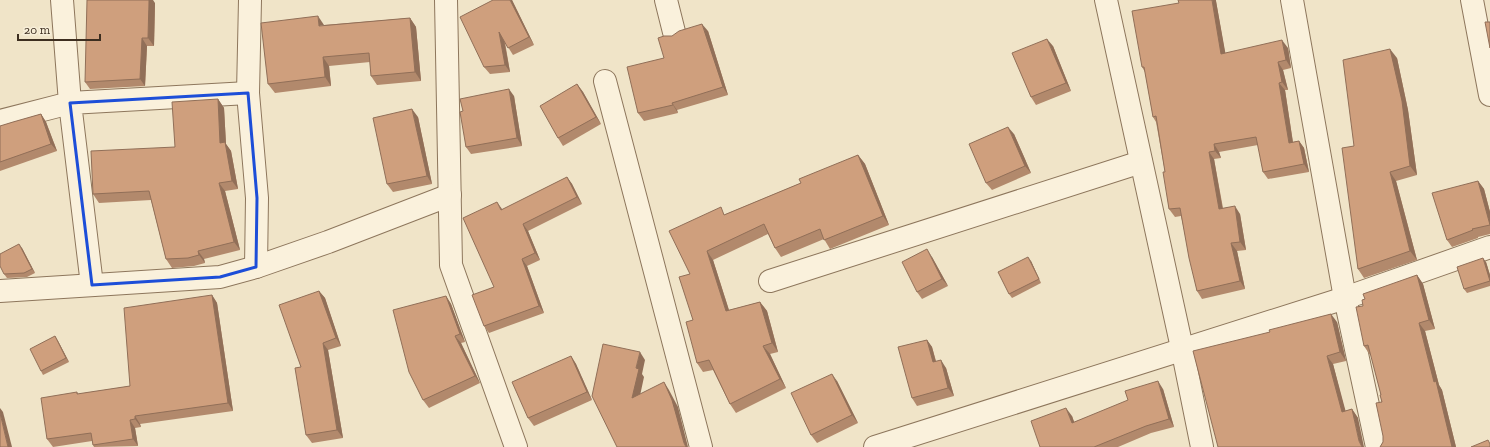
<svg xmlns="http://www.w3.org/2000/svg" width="1490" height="447" viewBox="0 0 1490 447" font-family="'Zilla Slab',serif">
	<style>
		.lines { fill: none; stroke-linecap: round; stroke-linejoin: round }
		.street-casing { stroke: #8d765c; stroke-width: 24 }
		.street { stroke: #faf1dc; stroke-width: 22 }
		.wall { fill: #b2896c }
		.shaded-wall { fill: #916f58 }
		.building { fill: #cf9f7d; stroke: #916f58 }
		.marked { fill: none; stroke: #1d4ed8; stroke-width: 3; stroke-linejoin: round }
	</style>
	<rect width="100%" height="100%" fill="#f0e4c8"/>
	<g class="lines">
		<!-- street casing -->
		<g class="street-casing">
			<g id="street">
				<polyline points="250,0 248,93 257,198 256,267"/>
				<polyline points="446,0 451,265 516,447"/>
				<polyline points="666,0 674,32"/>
				<polyline points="1106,0 1182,348 1202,447"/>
				<polyline points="1292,0 1345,298 1377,447"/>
				<polyline points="1472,0 1490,95"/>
				<polyline points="605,81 701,447"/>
				<polyline points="0,121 70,103 62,0"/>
				<polyline points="770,281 1141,162"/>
				<polyline points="92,285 70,103 248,93"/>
				<polyline points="0,291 220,277 256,267 328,242 450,195"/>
				<polyline points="875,447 1345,298 1490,247"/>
			</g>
		</g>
		<!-- street -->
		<use href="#street" class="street"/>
	</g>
	<!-- wall -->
	<g class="wall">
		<polygon points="512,0 534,45 513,55 505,42 510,72 490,74 484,67"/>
		<polygon points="1216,1 1225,53 1288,48 1291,68 1283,70 1288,90 1285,90 1293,142 1299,141 1304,148 1309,172 1268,179 1263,172 1258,145 1219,152 1221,158 1214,159 1223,208 1240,214 1246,250 1237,251 1245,289 1202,299 1197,291 1181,216 1175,217 1169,209 1165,172 1156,122 1153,117 1145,72 1142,67"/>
		<polygon points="155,3 154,46 147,46 145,86 90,89 85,82"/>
		<polygon points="410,18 416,27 421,81 377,85 371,76 370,62 329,66 331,86 275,93 268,84 324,25"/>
		<polygon points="708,31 728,95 677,110 678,113 644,121 638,113 664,58 672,36"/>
		<polygon points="1053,46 1071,91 1036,105 1031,97"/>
		<polygon points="1397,58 1408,110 1417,175 1396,181 1417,260 1364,278 1358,269 1354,146"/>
		<polygon points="577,84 583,92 601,124 563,146 558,138"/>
		<polygon points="514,96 522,146 471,154 466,147 463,111"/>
		<polygon points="218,99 224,108 226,144 231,151 238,189 225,191 240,250 204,259 205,263 194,266 172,268 166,259 151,200 99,203 93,194 175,147"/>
		<polygon points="41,114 46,122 57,151 0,171 0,126"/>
		<polygon points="418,117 432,184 393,192 387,184"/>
		<polygon points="1014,134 1031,173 992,190 986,183"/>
		<polygon points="858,155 865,164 889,225 830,249 824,239 781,257 775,248 768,234 713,260 729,310 760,302 767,311 778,352 770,354 786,388 736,413 730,404 713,370 703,372 697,363 690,274 726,214 801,183"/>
		<polygon points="567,177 572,184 582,204 528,231 540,260 527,266 544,313 489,333 484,326 494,287 502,210"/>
		<polygon points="1478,181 1484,189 1490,212 1490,234 1478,237 1478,238 1452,247 1447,240"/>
		<polygon points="22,248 35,273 27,277 7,278 4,274"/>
		<polygon points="932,257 948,286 922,299 917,292"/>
		<polygon points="1031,261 1041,283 1012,298 1009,294"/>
		<polygon points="1486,262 1490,275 1490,286 1467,293 1464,289"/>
		<polygon points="1417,275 1423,284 1435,329 1425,331 1439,385 1442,390 1456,447 1380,447 1383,442 1383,436 1381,395 1371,355 1370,355 1364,346 1363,306 1365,299"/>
		<polygon points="319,291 325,298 341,346 328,350 343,438 312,443 306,435"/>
		<polygon points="212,295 217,303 233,411 140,424 141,427 135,428 138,446 94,447 93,445 92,441 53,447 47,439 77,392 78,394 130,386"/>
		<polygon points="446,296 451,304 465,342 461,343 480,383 429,408 423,400"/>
		<polygon points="1337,322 1346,361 1333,364 1345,411 1352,409 1358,418 1218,447"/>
		<polygon points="55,336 58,341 69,362 43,375 41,371"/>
		<polygon points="927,340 932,347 936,361 946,368 954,396 917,406 912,398"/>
		<polygon points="571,356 576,364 592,400 534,426 528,418"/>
		<polygon points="837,381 858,423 817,443 811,435"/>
		<polygon points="1163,389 1174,427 1151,433 1118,447 1040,447 1072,416 1074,422"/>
	</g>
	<!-- shaded-wall -->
	<g class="shaded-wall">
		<polygon points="149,0 153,0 155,3 154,46 148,38"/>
		<polygon points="510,0 512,0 534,45 529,37"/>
		<polygon points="1212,0 1216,0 1216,1 1227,62 1221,54"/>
		<polygon points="318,16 324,25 319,26"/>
		<polygon points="410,18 416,27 421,81 415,72"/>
		<polygon points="702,24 708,31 728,95 723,87"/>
		<polygon points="499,32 504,40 510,72 505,65"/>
		<polygon points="142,38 147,46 145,86 140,79"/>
		<polygon points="1047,39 1053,46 1071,91 1066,83"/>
		<polygon points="1282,40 1288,48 1291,68 1286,60"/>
		<polygon points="1390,49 1397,58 1408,110 1417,175 1410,166"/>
		<polygon points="323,57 329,66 331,86 325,77"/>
		<polygon points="1278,62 1283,70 1288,90 1282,82"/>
		<polygon points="1279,83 1285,90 1294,150 1289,143"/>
		<polygon points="577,84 583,92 601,124 596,117"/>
		<polygon points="509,89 514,96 522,146 517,138"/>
		<polygon points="218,99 224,108 226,144 231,151 238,189 232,181 220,143"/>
		<polygon points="672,103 677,110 678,113 673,105"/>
		<polygon points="412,109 418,117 432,184 427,176"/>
		<polygon points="41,114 46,122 57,151 51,144"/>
		<polygon points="1008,127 1014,134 1031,173 1025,166"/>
		<polygon points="1299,141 1304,148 1309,172 1304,164"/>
		<polygon points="1214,144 1219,152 1221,158 1215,151"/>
		<polygon points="1209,152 1214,159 1224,217 1219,209"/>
		<polygon points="858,155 865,164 889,225 883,216"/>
		<polygon points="1390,172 1396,181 1417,260 1410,251"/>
		<polygon points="567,177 572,184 582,204 577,197"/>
		<polygon points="1478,181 1484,189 1490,212 1490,225"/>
		<polygon points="219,183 225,191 240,250 234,242"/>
		<polygon points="497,202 502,209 506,218 501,210"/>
		<polygon points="1235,206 1240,214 1246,250 1240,242"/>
		<polygon points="523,224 528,231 540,260 535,253"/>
		<polygon points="1231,243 1237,251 1245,289 1240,281"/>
		<polygon points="19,244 22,248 35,273 32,269"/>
		<polygon points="927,249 932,257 948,286 942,279"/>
		<polygon points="198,251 204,259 205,263 199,255"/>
		<polygon points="707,251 713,260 732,320 726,311"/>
		<polygon points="1028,257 1031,261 1041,283"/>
		<polygon points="1483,258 1486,262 1490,275 1490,280"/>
		<polygon points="522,259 527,266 544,313 539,306"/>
		<polygon points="1417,275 1423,284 1435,329 1429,320"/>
		<polygon points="319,291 325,298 341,346 336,338"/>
		<polygon points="212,295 217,303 233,411 228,403"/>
		<polygon points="446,296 451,304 465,342 460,334"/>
		<polygon points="760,302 767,311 778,352 772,343"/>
		<polygon points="1331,314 1337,322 1346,361 1340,352"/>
		<polygon points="1419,323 1425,331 1439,385 1442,390 1456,447 1452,447 1434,382"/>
		<polygon points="55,336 58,341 69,362 66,358"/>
		<polygon points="455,336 461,343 480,383 475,376"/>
		<polygon points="927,340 932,347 938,370 933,362"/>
		<polygon points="323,343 328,350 343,438 337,430"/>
		<polygon points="763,346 770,354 786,388 780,379"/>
		<polygon points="640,352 645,360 642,374 644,377 638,405 632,398 636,368"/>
		<polygon points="571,356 576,364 592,400 587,392"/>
		<polygon points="1327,356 1333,364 1348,420 1342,412"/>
		<polygon points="941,360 946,368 954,396 948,388"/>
		<polygon points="832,374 837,381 858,423 852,415"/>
		<polygon points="1158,381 1163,389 1174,427 1169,419"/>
		<polygon points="664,382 669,390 678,407 688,447 686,447 684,443"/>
		<polygon points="0,408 3,412 12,447 8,447 0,413"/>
		<polygon points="1066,408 1072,416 1077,430 1072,423"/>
		<polygon points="1352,409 1358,418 1364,447 1362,447 1359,441"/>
		<polygon points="135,416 140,424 141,427 135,419"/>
		<polygon points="130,420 135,428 138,446 133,439"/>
	</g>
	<!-- building -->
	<g class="building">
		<polygon points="87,0 149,0 148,38 142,38 140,79 85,82"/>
		<polygon points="493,0 510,0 529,37 508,48 499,32 505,65 484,67 460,17"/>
		<polygon points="1178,0 1212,0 1221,54 1282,40 1286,60 1278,62 1282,82 1279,83 1289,143 1299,141 1304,164 1263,172 1256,137 1214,144 1215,151 1209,152 1219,209 1235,206 1240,242 1231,243 1240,281 1197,291 1189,258 1180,208 1169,209 1163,172 1165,172 1156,116 1153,117 1144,67 1142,67 1132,11 1179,3"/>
		<polygon points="318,16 319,26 410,18 415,72 371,76 369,53 323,57 325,77 268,84 261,23"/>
		<polygon points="1485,22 1490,22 1490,48"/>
		<polygon points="702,24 723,87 672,103 673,105 638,113 627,67 664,58 658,38 664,36 672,36 679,31"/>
		<polygon points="1047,39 1066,83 1031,97 1012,53"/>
		<polygon points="1390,49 1402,101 1410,166 1390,172 1410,251 1358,269 1342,148 1354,146 1343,60"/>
		<polygon points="577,84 596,117 558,138 540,106"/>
		<polygon points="509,89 517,138 466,147 460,112 463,111 460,99"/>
		<polygon points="218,99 220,143 225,142 232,181 219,183 234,242 198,251 199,255 188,258 166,259 149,191 93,194 91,151 175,147 172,102"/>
		<polygon points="412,109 427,176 387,184 373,118"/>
		<polygon points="41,114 51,144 0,162 0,126 13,122"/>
		<polygon points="1008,127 1025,166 986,183 969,144"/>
		<polygon points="858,155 883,216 824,240 820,229 775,248 764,224 707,251 726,311 760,302 772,343 763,346 780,379 730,404 709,360 697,363 686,322 693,320 679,277 690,274 669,231 721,207 724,215 801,183 799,179"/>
		<polygon points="567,177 577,197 523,224 535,253 522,259 539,306 484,326 472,295 494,287 463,218 497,202 501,210"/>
		<polygon points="1478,181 1490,225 1472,229 1473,230 1447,240 1432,193"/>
		<polygon points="19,244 32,269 24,273 4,274 0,266 0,254"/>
		<polygon points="927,249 942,279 917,292 902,262"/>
		<polygon points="1028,257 1039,279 1009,294 998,272"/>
		<polygon points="1483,258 1490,281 1464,289 1457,267"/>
		<polygon points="1417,275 1429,320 1419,323 1434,382 1436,381 1452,447 1380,447 1383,442 1383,436 1376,403 1382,402 1380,395 1381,395 1368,345 1364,346 1356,307 1363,306 1362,300 1365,299 1363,294"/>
		<polygon points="319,291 336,338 323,343 337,430 306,435 295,368 301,367 279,305"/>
		<polygon points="212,295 228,403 135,416 135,419 130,420 133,439 93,445 91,433 47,439 41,398 77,392 77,394 130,386 124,308"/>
		<polygon points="446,296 460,334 455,336 475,376 423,400 409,372 393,310"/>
		<polygon points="1331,314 1340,352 1327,356 1342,412 1352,409 1359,441 1362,447 1218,447 1193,351 1270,332 1269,330"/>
		<polygon points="55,336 66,358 41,371 30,349"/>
		<polygon points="927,340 933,362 941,360 948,388 912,398 898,347"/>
		<polygon points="603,344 640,352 636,368 639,369 632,398 664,382 672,400 684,443 686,447 617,447 592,396"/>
		<polygon points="571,356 587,392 528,418 512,382"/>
		<polygon points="832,374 852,415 811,435 791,393"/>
		<polygon points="1158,381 1169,419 1146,426 1094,447 1040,447 1031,421 1066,408 1072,423 1128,400 1125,391"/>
		<polygon points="0,413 8,447 0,447"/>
		<polygon points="1488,440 1490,444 1490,447 1471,447"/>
	</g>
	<!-- marked area -->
	<path class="marked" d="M 248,93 L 257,198 L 256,267 L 220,277 L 92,285 L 70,103 Z"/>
	<!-- scale -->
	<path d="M18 34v6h82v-6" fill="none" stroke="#3d2e20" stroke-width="2"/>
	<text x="24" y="34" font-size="12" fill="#3d2e20" stroke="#f7eed8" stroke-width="3" paint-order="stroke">20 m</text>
</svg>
